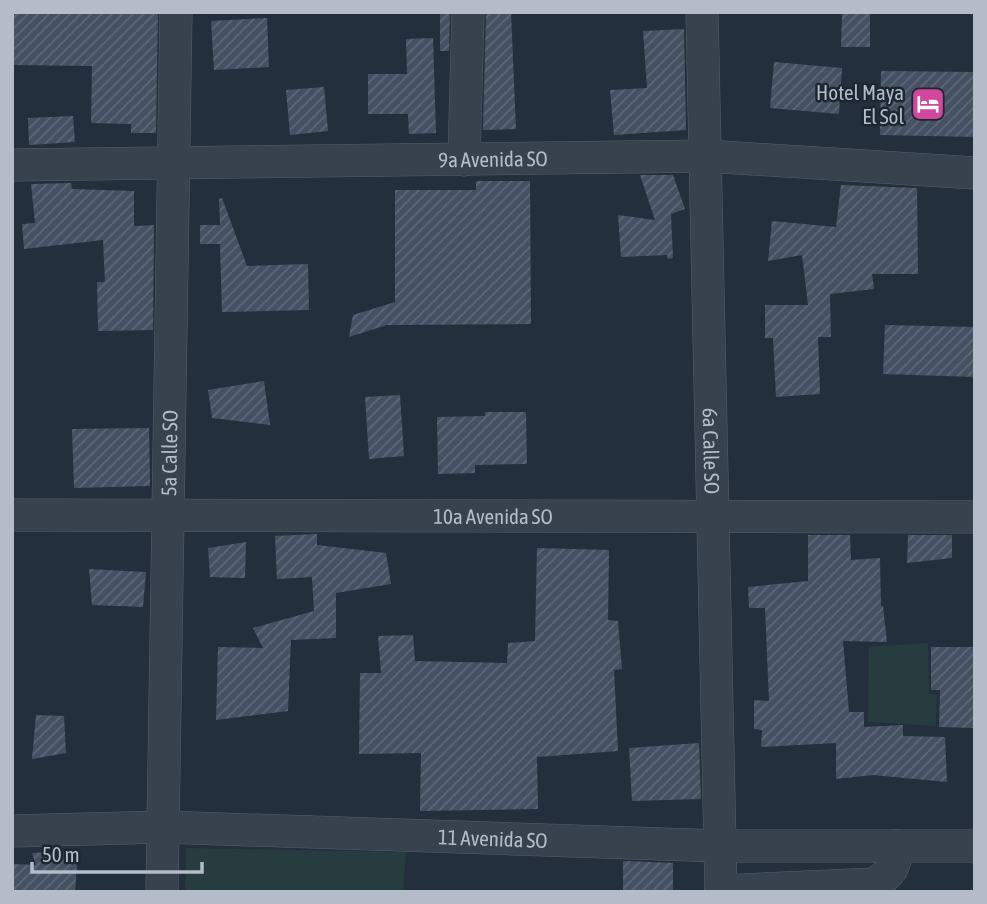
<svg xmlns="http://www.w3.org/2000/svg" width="987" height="904" viewBox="0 0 987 904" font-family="'Asap Condensed',sans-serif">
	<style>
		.grass { fill: #263c3f }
		.building { fill: url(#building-hatch) }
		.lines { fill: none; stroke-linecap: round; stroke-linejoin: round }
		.minor-casing { stroke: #565f6c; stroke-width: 33 }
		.minor { stroke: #38414e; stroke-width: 32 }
		.labels { text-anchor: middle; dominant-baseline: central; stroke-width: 5; stroke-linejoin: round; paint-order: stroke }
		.poi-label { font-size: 21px; fill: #b4bcc9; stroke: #1d2633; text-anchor: end }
		.street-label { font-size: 21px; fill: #b4bcc9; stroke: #1d2633 }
	</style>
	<defs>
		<pattern id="building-hatch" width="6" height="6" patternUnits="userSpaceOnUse" patternTransform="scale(1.75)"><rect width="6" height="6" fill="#455162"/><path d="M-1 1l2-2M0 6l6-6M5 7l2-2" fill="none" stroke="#5d6877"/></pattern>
	</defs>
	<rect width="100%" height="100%" fill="#242f3e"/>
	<!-- grass -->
	<g class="grass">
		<polygon points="928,643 929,693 937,695 936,726 868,722 869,647"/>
		<polygon points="186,848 406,852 403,892 185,892"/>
	</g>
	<!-- building -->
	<g class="building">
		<polygon points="12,12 158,12 156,133 131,133 131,124 91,123 92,66 12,65"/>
		<polygon points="440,12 450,12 449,51 440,51"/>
		<polygon points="486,12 511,12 516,129 483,130"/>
		<polygon points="842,12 870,12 870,47 841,47"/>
		<polygon points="267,18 269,67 214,70 211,21"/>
		<polygon points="684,29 686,130 614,135 610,90 647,88 643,31"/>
		<polygon points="433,38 436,133 409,134 408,114 368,114 368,74 407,74 406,39"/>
		<polygon points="774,62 842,68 839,114 770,108"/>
		<polygon points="881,71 975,72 975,137 880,135"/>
		<polygon points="324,87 328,131 290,135 286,90"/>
		<polygon points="73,116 75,142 29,145 28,118"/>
		<polygon points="640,175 673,175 685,209 671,214 673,258 668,259 667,255 621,257 618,215 655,220"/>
		<polygon points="476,181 530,181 531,324 387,325 349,337 353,315 395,302 395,190 476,190"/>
		<polygon points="71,183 72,189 134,191 134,226 154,225 153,330 98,331 97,282 105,282 103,240 24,249 22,224 35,223 31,184"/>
		<polygon points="841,185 917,188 918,274 872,274 874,289 830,294 831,337 818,337 820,394 776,397 773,338 765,338 765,305 808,305 802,255 768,261 772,221 836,227"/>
		<polygon points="222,198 247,266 308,264 309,310 222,312 220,244 200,244 200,225 220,225 219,199"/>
		<polygon points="885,325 975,327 975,377 883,374"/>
		<polygon points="264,381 270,425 212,418 208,390"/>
		<polygon points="400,395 404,456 369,459 365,397"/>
		<polygon points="485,412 526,412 527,464 475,465 475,473 438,474 437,417 485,416"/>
		<polygon points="149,428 150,486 74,488 72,429"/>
		<polygon points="317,534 317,545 386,553 391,584 336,593 336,638 291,640 288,711 216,720 218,647 263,648 253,628 314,611 312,577 277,579 275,536"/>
		<polygon points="808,535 850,535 851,560 880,558 881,606 883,606 887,642 843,641 849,712 864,712 864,727 903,725 903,736 945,737 947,782 873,775 836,779 836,743 761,747 762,730 754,729 754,700 769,701 765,608 749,608 748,587 808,581"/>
		<polygon points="908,535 952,535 952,558 907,563"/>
		<polygon points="246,542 245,578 210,577 208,548"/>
		<polygon points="537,548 609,550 608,620 618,621 622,669 614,670 618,751 537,757 538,809 420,811 421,753 359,754 360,673 381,673 378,636 413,635 415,661 507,663 508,643 535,641"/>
		<polygon points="89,569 146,572 143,607 92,605"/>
		<polygon points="931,647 975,647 975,728 939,727 940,690 931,690"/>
		<polygon points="36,715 64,716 66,753 32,759"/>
		<polygon points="699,743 701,799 632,801 629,748"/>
		<polygon points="78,850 75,892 12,892 12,864 36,865 32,853"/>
		<polygon points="623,861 673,863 673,892 623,892"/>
	</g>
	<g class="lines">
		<!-- minor casing -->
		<g class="minor-casing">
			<g id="minor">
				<path id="s1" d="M 702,12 L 721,892"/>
				<polyline points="464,160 468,12"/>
				<path id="s2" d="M 12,165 L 706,156 L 975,173"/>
				<path id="s3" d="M 12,515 L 975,517"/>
				<path id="s4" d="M 12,831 L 163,827 L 720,846 L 975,846"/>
				<path d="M 721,891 L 875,884 C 892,871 896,868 896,846"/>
				<path id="s5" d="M 162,892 L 176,12"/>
			</g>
		</g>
		<!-- minor -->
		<use href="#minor" class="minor"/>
	</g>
	<!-- icons -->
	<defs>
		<g id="hotel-square" transform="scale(1.75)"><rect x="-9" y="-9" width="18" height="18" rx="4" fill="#d1479c" stroke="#1d2633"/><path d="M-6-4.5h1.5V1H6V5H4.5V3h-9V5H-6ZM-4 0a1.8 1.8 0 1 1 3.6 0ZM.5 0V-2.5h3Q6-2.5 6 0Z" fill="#fff"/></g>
	</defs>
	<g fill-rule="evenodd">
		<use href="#hotel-square" x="928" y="104"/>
	</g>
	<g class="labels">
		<!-- poi labels -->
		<g class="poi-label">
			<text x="904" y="92">Hotel Maya<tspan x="904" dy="24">El Sol</tspan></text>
		</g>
		<!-- street labels -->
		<g class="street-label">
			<text stroke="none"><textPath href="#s2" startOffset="481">9a Avenida SO</textPath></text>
			<text stroke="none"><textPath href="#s5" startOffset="439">5a Calle SO</textPath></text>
			<text stroke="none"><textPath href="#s1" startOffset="439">6a Calle SO</textPath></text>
			<text stroke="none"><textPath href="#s3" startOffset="481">10a Avenida SO</textPath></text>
			<text stroke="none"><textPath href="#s4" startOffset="481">11 Avenida SO</textPath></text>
		</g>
	</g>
	<!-- border -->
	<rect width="987" height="904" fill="none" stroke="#b4bcc9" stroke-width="28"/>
	<!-- scale -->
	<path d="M32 862v10h170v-10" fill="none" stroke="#b4bcc9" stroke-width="3.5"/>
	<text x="42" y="862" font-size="21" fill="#b4bcc9" stroke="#1d2633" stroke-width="5" paint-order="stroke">50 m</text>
</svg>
